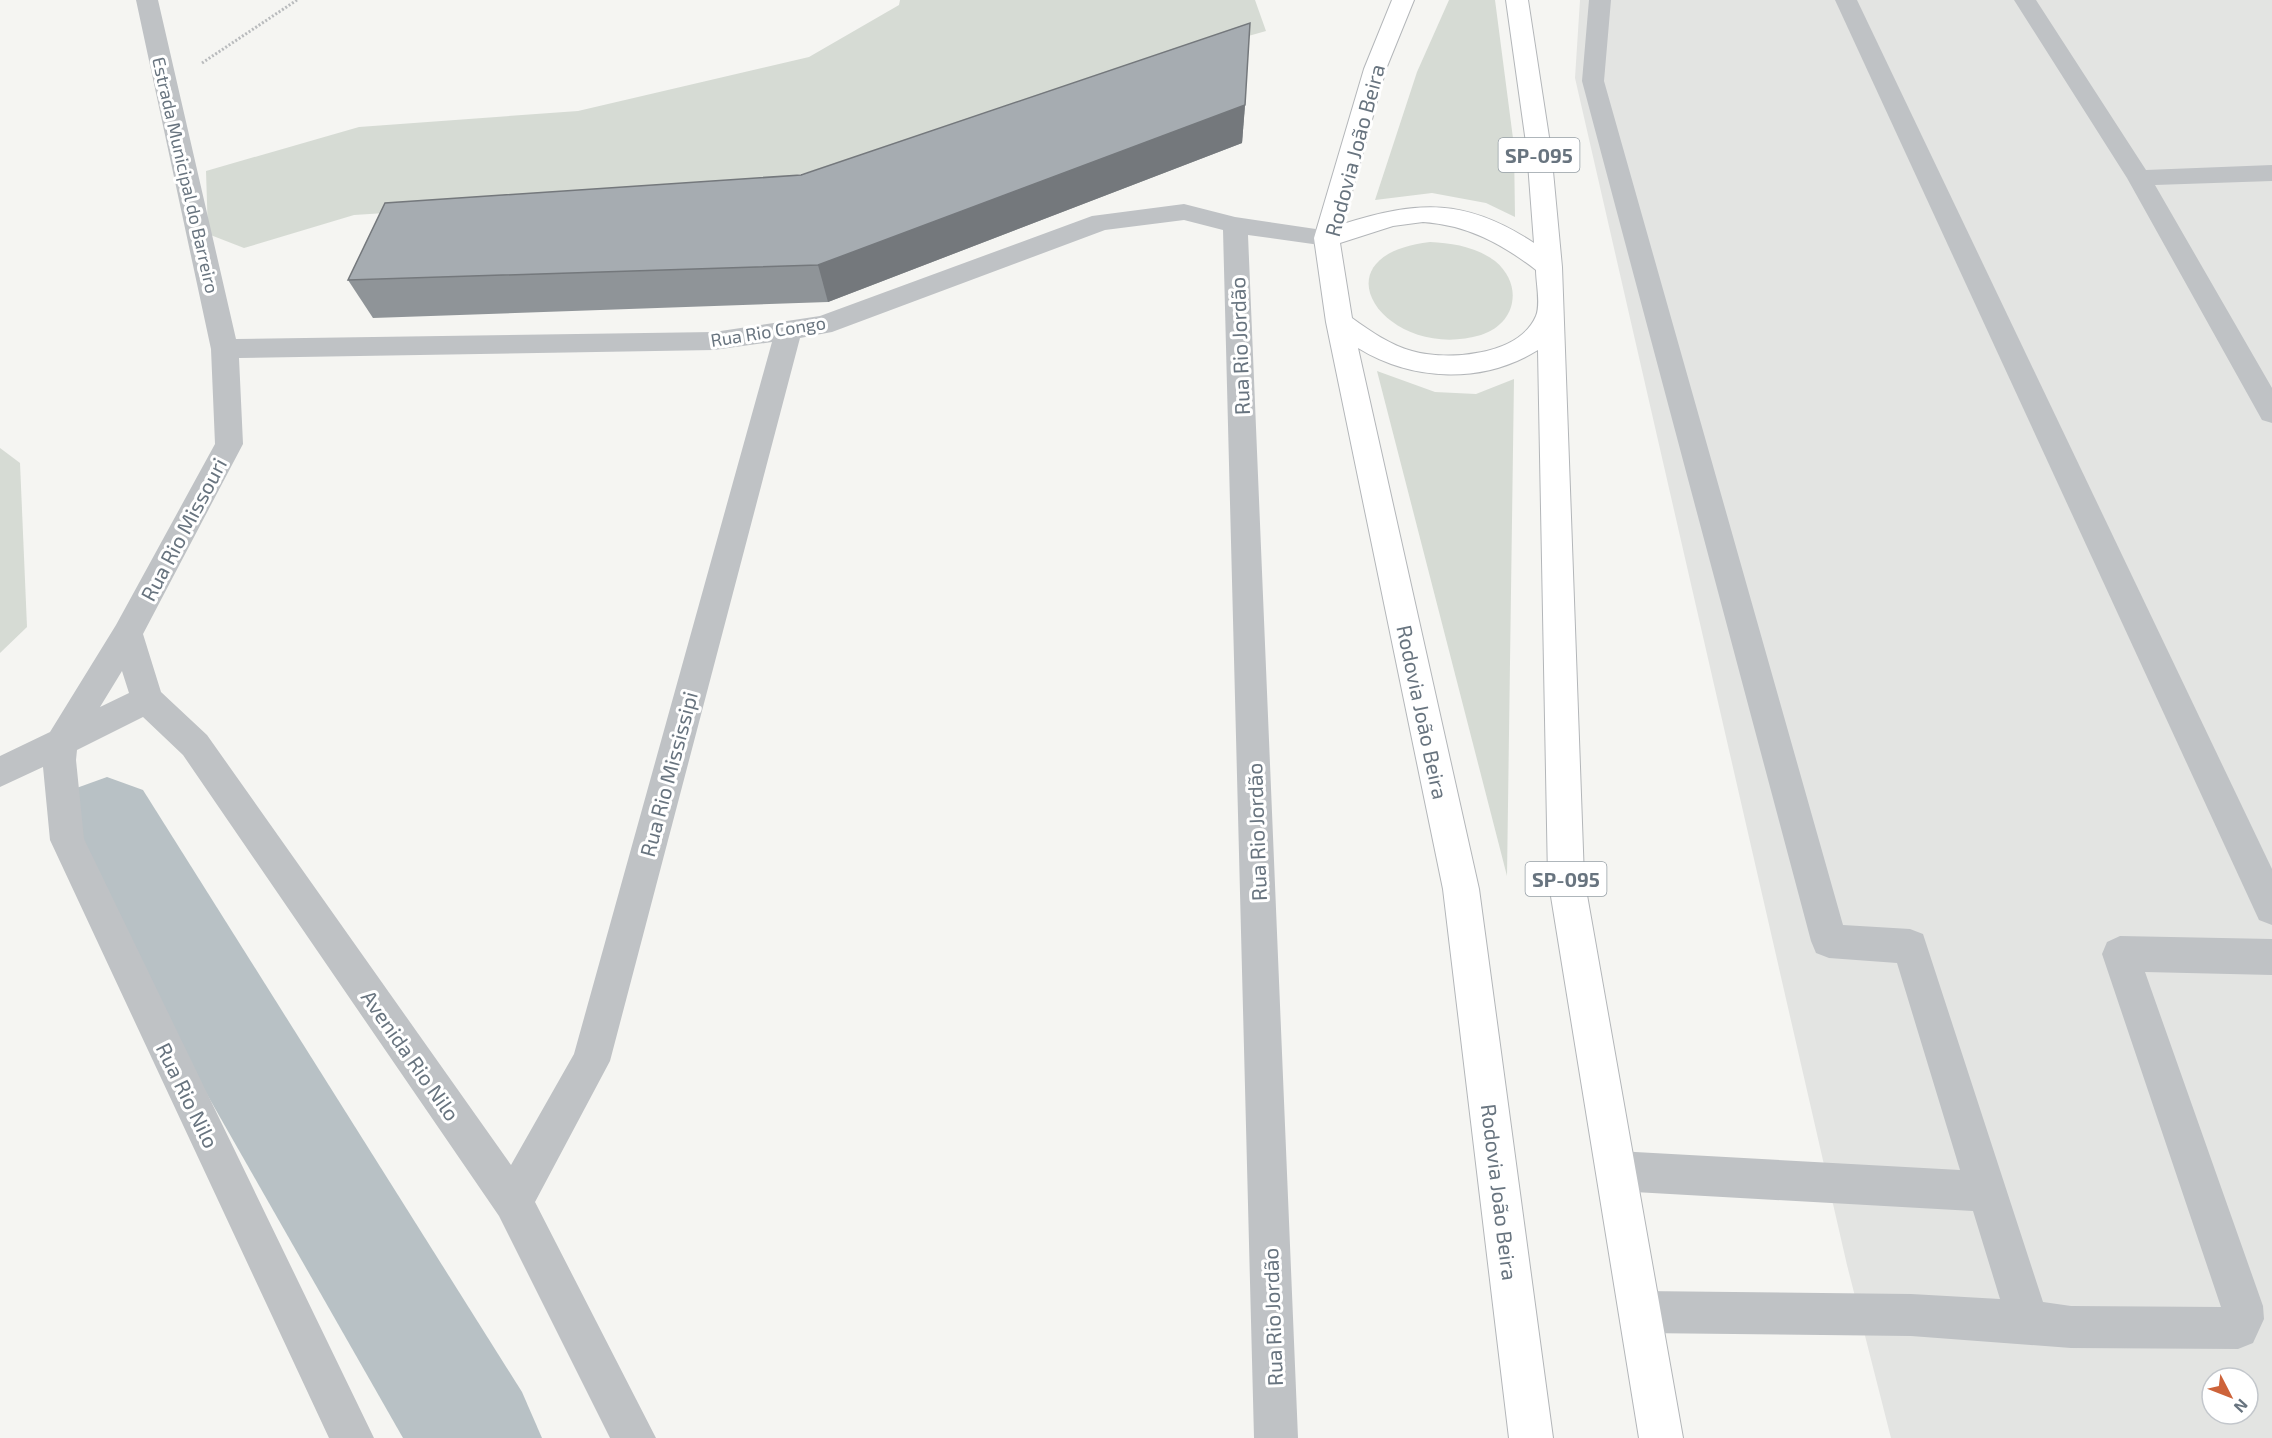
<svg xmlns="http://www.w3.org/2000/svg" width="2272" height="1438" viewBox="0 0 2272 1438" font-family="'Exo 2',sans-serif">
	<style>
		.built { fill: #e3e4e2; fill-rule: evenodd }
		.green { fill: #d6dbd4 }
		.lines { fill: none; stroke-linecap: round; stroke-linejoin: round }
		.river { fill: #b8c1c5; fill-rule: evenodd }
		.major-casing { stroke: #b3b6b9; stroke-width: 2 }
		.path { stroke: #b9bbbd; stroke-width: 3; stroke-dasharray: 2 2; stroke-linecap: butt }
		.minor { fill: #bfc2c5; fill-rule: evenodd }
		.major { fill: #fff; fill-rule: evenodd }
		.wall { fill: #8f9498 }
		.shaded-wall { fill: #74787c }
		.building { fill: #a6acb1; stroke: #74787c; stroke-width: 1.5 }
		.labels { text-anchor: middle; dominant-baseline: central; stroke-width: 6; stroke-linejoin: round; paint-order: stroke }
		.far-street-label { font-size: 18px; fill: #68747f; stroke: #fff }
		.shield { fill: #fff; stroke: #959ea5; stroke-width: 1.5 }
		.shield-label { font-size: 20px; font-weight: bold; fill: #68747f }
		.street-label { font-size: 21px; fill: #68747f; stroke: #fff }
	</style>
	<rect width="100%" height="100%" fill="#f5f5f2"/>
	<!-- built -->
	<path class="built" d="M 1580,0 L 2272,0 L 2272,1438 L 1891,1438 L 1847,1265 L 1575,78 ZM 2212,1378 L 2248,1378 L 2248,1414 L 2212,1414 Z"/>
	<!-- green -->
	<g class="green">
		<polygon points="900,0 1255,0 1266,31 1052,92 895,149 740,190 354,215 244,248 208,234 206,171 359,127 578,111 809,57 899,5"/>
		<polygon points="1449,0 1495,0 1514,146 1515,217 1486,203 1432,193 1375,200 1417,72"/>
		<path d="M 1430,242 C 1453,243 1476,247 1495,261 C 1524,285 1516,324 1481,335 C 1387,363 1310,256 1430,242 Z"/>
		<polygon points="1377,371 1435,392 1476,394 1514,379 1507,876"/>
		<polygon points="0,448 20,463 27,627 0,653"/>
	</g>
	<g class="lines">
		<!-- river -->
		<polygon class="river" points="107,777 143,790 522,1392 542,1438 403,1438 71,856 56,823 71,790"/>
		<!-- major casing -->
		<g class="major-casing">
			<path id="major" d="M 1392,0 L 1414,0 L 1386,69 L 1343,224 C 1419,200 1466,198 1534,243 L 1527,150 L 1506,0 L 1528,0 L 1551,150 L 1562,267 L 1584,878 L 1683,1438 L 1639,1438 L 1548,878 L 1538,350 C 1483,384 1413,382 1358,348 L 1479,889 L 1553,1438 L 1509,1438 L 1443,889 L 1326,322 L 1314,238 L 1364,69 ZM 1423,222 C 1467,225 1501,243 1536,270 C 1536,283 1541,304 1536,316 C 1519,356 1447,361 1412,351 C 1390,345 1370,331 1352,318 L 1340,243 L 1393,226 Z"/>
		</g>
		<!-- path -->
		<polyline class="path" points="202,63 297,0"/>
		<!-- minor -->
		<g class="minor">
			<path d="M 136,0 L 158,0 L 236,339 L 714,332 L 820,316 L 1092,216 L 1184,204 L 1235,217 L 1336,232 L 1340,238 L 1336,244 L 1327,246 L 1248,235 L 1298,1438 L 1254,1438 L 1223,230 L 1184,220 L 1105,230 L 832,332 L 800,338 L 610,1061 L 535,1202 L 656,1438 L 610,1438 L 499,1216 L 183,755 L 143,717 L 77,750 L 76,760 L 84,839 L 374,1438 L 329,1438 L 50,840 L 43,767 L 0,787 L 0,756 L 50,732 L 116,625 L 215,444 L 211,349 ZM 772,342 L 574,1054 L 511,1165 L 207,735 L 161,692 L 143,634 L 243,444 L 239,358 L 714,350 ZM 122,671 L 129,693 L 100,707 Z"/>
			<polygon points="1589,0 1611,0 1604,81 1843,925 1910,929 1923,934 2043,1302 2071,1306 2221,1307 2102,954 2107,942 2120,936 2272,939 2272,975 2145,972 2263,1306 2264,1319 2253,1343 2238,1349 2071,1348 1911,1336 1641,1333 1626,1327 1620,1312 1626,1297 1641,1291 1911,1294 2000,1299 1973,1211 1617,1191 1603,1185 1597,1171 1603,1157 1617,1151 1960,1170 1897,963 1829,958 1816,953 1811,941 1582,81"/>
			<polygon points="1835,0 1857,0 2272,869 2272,925 2259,920"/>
			<polygon points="2014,0 2036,0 2146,170 2272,165 2272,181 2155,185 2272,388 2272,423 2262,420 2127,178"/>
		</g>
		<!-- major -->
		<use href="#major" class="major"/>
	</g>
	<!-- wall -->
	<polygon class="wall" points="1245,105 1242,143 828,302 373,318 348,280 801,175"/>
	<!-- shaded-wall -->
	<polygon class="shaded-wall" points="1245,105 1242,143 828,302 818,265"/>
	<!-- building -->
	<polygon class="building" points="1250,23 1245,105 818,265 348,280 385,203 801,175"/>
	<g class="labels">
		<!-- far-street labels -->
		<g class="far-street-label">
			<text transform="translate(186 175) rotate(77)">Estrada Municipal do Barreiro</text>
			<text transform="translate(768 331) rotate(-9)">Rua Rio Congo</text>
		</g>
		<!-- shield labels -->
		<g class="shield">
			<rect x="1498.5" y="138" width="81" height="34" rx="4.5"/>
			<rect x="1525.5" y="862" width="81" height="34" rx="4.5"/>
		</g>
		<g class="shield-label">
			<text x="1539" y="155">SP-095</text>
			<text x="1566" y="879">SP-095</text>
		</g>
		<!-- street labels -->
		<g class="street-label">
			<text transform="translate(1354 150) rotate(-75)">Rodovia João Beira</text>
			<text transform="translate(1239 346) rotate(-92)">Rua Rio Jordão</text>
			<text transform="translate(183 529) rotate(-62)">Rua Rio Missouri</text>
			<text transform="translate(1423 712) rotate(78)">Rodovia João Beira</text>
			<text transform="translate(668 774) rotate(-75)">Rua Rio Mississipi</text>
			<text transform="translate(1256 832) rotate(-92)">Rua Rio Jordão</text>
			<text transform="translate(411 1055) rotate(55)">Avenida Rio Nilo</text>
			<text transform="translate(188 1095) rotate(64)">Rua Rio Nilo</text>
			<text transform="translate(1500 1192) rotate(83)">Rodovia João Beira</text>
			<text transform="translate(1272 1317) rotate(-92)">Rua Rio Jordão</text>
		</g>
	</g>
	<!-- north arrow -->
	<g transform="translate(2230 1396) rotate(132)"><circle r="28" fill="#ffffff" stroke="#c3c7cc" stroke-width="1.5"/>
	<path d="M0-4.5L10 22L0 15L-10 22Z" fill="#cd633a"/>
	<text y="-9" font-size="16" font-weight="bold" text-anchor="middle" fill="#68747f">N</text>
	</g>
</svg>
